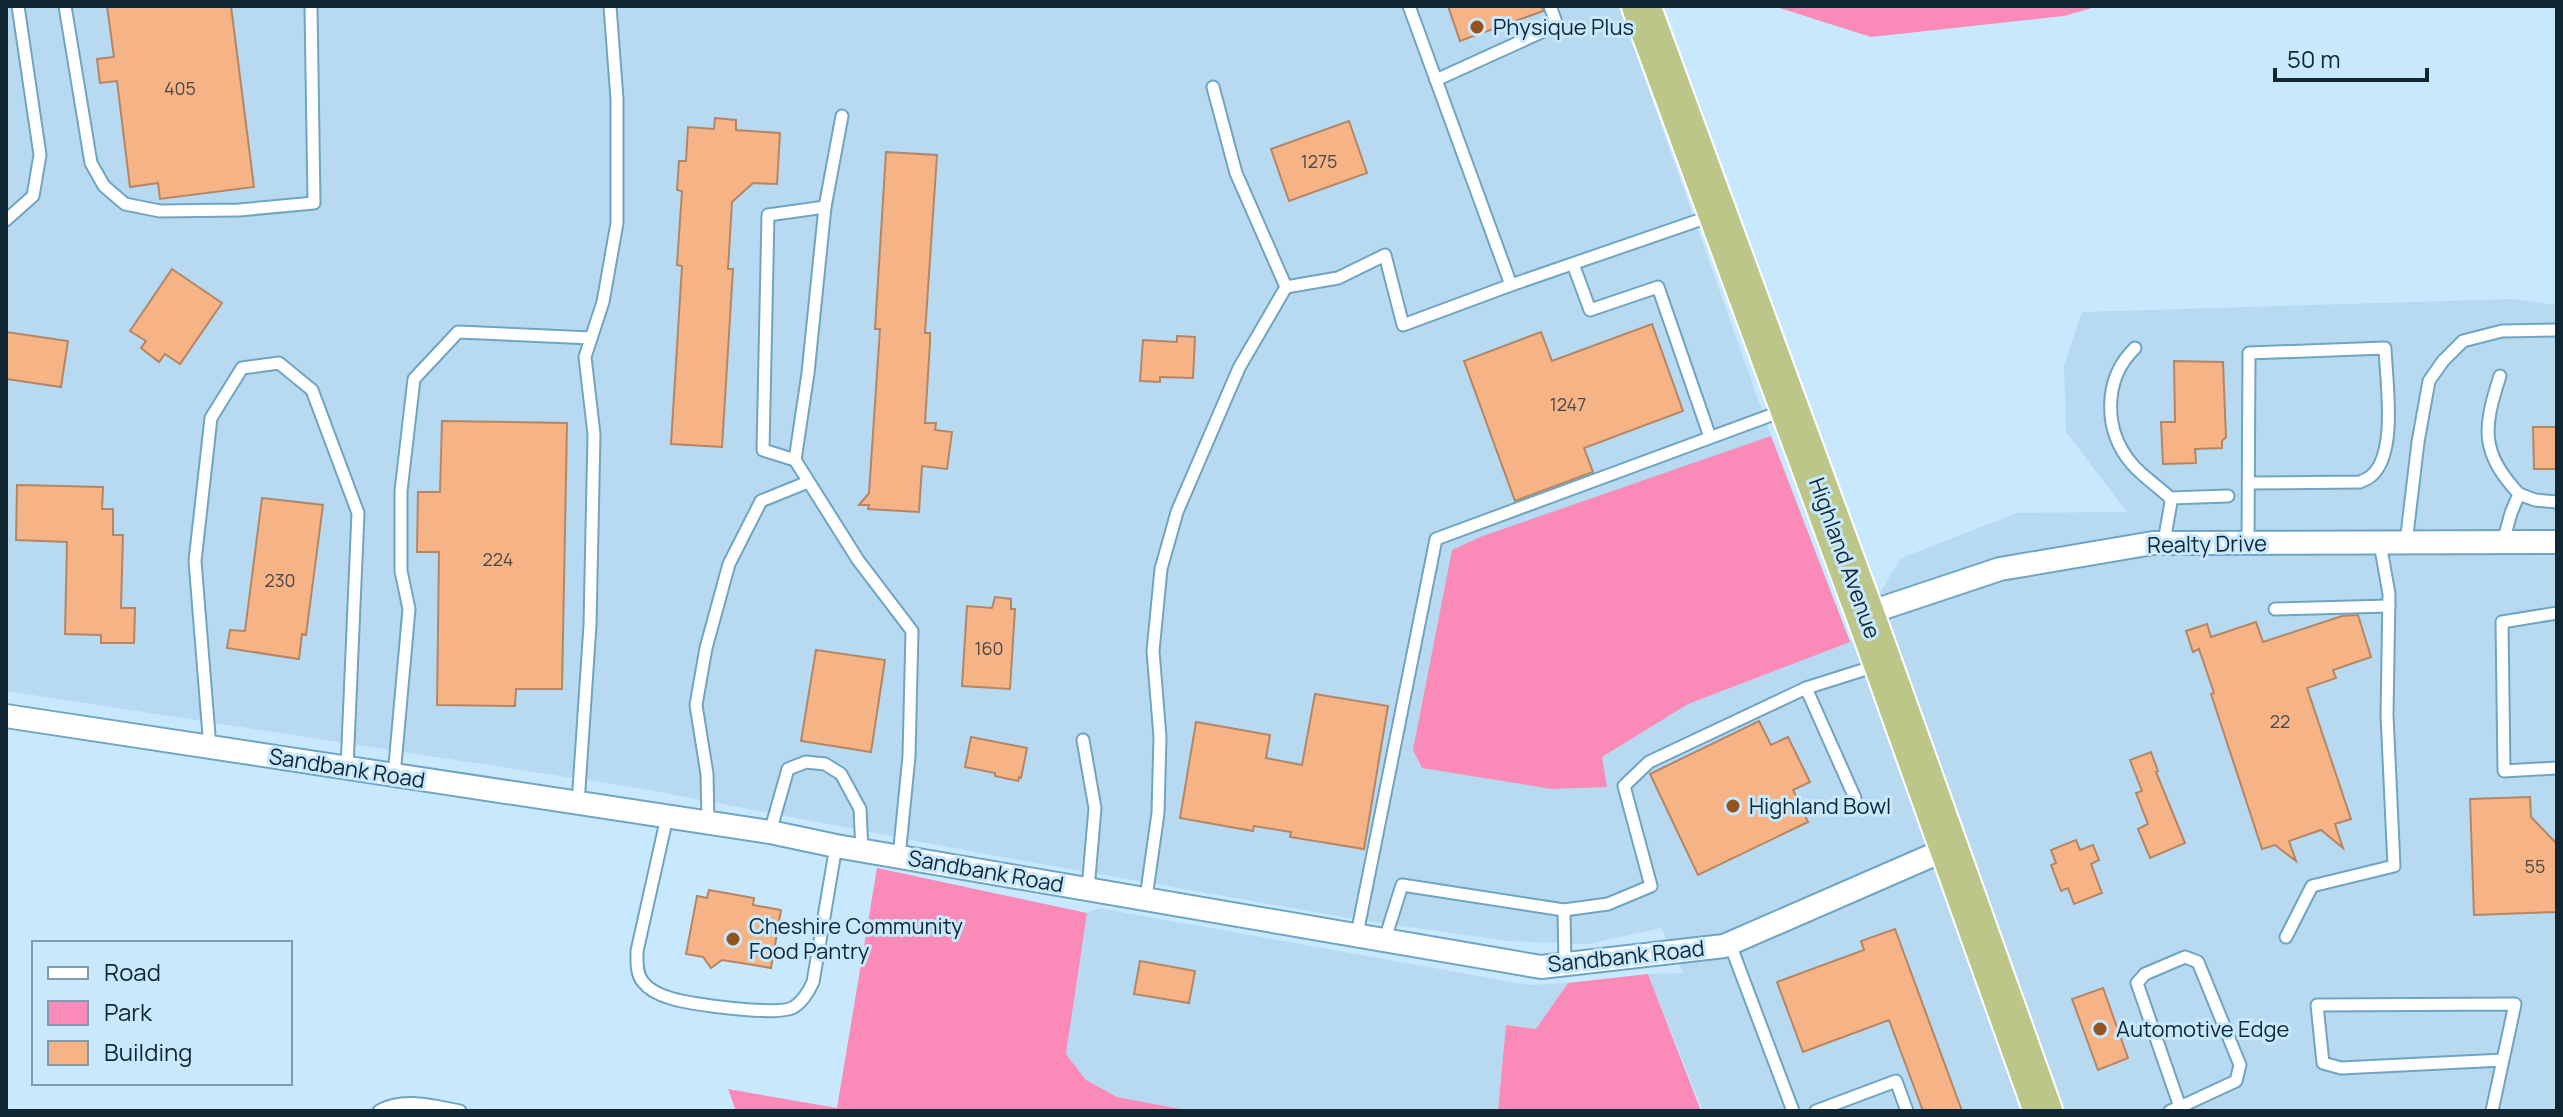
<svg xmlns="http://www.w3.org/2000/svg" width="2563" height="1117" viewBox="0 0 2563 1117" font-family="Manrope,sans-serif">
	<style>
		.built { fill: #b7daf1 }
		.green { fill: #fa8ab7 }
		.building { fill: #f6b386; stroke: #b48666; stroke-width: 2 }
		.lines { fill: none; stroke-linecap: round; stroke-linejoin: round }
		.service-casing { stroke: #6fa4c3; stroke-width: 15 }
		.minor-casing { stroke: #6fa4c3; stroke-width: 26 }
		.trunk-casing { stroke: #fff; stroke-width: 42 }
		.service { stroke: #fff; stroke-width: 11 }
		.minor { stroke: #fff; stroke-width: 22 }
		.trunk { stroke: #bcc688; stroke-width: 38 }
		.poi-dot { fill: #94531f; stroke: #c8e9fd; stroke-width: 3 }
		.labels { text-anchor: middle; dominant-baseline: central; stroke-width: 6; stroke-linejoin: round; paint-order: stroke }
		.number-label { font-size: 18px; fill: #4a4948 }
		.poi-label { font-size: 22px; fill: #112633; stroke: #c8e9fd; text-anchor: start }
		.street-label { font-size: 22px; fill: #112633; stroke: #c8e9fd }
	</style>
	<rect width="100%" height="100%" fill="#c8e9fd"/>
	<!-- built -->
	<g class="built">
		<polygon points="6,6 1619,6 1771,436 1850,641 1901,558 2017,513 2127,512 2066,432 2064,365 2082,312 2513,299 2557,305 2557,1111 1703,1111 1648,974 1683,973 1661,928 1588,944 1507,941 1360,920 974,852 638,788 6,691"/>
		<polygon points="1099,908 1529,985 1568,983 1536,1029 1506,1026 1498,1111 1191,1111 1117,1097 1086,1080 1066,1054 1087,913"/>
	</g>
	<!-- green -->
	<g class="green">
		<polygon points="1773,6 2099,6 2064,16 1871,37"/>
		<polygon points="1771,436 1850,642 1688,704 1602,757 1607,787 1552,789 1422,768 1413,750 1452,550 1480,537"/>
		<polygon points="877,868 1087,913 1066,1054 1086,1080 1117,1097 1191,1111 736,1111 728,1089 837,1108"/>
		<polygon points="1648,974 1701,1111 1498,1111 1506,1025 1536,1029 1568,983"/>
	</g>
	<!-- building -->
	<g class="building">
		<polygon points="107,6 231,6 254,187 160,199 158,183 130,187 117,81 100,83 97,59 114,57"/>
		<polygon points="1448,6 1542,6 1543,11 1460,41"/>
		<polygon points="715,118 736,120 736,130 780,133 777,184 753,183 732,202 728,269 733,269 722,447 671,444 682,266 677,265 682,191 677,190 679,161 686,161 688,127 714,129"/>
		<polygon points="1349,121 1367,173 1289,201 1271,149"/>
		<polygon points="886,152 937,155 925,333 930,333 930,342 925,423 936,423 935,430 952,432 947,469 922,466 919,512 868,509 869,505 859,505 869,493 880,329 875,329"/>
		<polygon points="172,269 222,303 180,364 165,354 159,362 141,348 146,341 130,331"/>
		<polygon points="1652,324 1683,411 1584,448 1593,472 1515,501 1464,361 1541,332 1552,361"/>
		<polygon points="6,332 68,341 61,387 6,379"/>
		<polygon points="1177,336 1195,337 1193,378 1160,377 1160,382 1140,381 1143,340 1177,342"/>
		<polygon points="2174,361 2223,362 2226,437 2222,441 2222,448 2195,449 2196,463 2163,464 2161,422 2175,422"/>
		<polygon points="442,421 567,423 562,689 516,689 515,706 437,705 439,552 417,552 418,492 440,492"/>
		<polygon points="2533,427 2557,427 2557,469 2534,469"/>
		<polygon points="17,485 103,487 102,509 113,509 113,535 123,535 121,608 135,608 134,643 101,643 101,635 65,634 67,542 16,540"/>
		<polygon points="262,498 323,505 306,635 302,634 299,659 227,648 230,630 245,631"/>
		<polygon points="995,597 1011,599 1011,609 1015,609 1010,689 962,686 967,606 992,608"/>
		<polygon points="2358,615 2371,657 2333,670 2336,678 2307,688 2351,819 2335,824 2343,848 2321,830 2289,841 2296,861 2275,845 2262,849 2211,694 2214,693 2199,649 2193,652 2186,631 2207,624 2211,637 2256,622 2263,642 2342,616"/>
		<polygon points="816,650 885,660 871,752 801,741"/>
		<polygon points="1315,694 1388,706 1364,849 1290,837 1291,832 1254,826 1253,831 1180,818 1196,722 1270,735 1266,758 1302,765"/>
		<polygon points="1759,721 1771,745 1788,737 1810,782 1793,790 1808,822 1698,875 1650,774"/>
		<polygon points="971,737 1027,748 1021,778 1019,777 1018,781 995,776 995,773 965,767"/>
		<polygon points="2151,752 2158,771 2156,772 2185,843 2150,858 2138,829 2148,824 2136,793 2142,791 2130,760"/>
		<polygon points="2530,797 2531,817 2557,844 2557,912 2474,915 2470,799"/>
		<polygon points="2076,840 2080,850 2093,845 2099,860 2091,864 2102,893 2074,904 2068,888 2061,891 2051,865 2056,863 2051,850"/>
		<polygon points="709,890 754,898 753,905 781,910 771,968 722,960 711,968 703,957 686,954 697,896 707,898"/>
		<polygon points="1895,929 1962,1111 1923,1111 1889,1020 1803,1052 1777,982 1864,950 1861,941"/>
		<polygon points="1140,961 1195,971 1189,1003 1134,994"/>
		<polygon points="2103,988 2128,1058 2098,1070 2072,999"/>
	</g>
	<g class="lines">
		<!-- service casing -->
		<g class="service-casing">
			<g id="service">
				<polyline points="65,6 91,163 104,186 125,204 160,211 239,210 314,203 311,6"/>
				<polyline points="1409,6 1511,285 1714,215"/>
				<polyline points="1436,80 1557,25 1550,6"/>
				<polyline points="1213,87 1236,173 1286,287 1338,278 1385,255 1403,325 1511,285"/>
				<polyline points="842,116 825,207 808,373 795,460 858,560 912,631 909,756 899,857"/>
				<polyline points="6,220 33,196 40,155 18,6"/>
				<polyline points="1573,264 1590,310 1658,287 1710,437"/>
				<path d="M 2135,348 C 2103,379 2103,430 2132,464 C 2143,477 2158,486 2170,498 L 2171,502 L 2164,542"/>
				<path d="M 2500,376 C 2483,428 2480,452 2519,494 L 2511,513 L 2503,542"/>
				<polyline points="795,460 763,450 768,215 825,207"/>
				<polyline points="2519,494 2535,500 2557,502"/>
				<polyline points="2170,498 2228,496"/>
				<path d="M 2248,543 L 2249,353 L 2385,348 C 2386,380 2398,454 2371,476 C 2368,479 2364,480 2360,482 L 2249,483"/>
				<polyline points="2406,543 2418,442 2429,381 2443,361 2463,341 2502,331 2557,330"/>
				<polyline points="2275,609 2389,606"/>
				<polyline points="2557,613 2502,622 2504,771 2557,768"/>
				<polyline points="1806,688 1855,798"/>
				<polyline points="1083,740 1095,808 1088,889"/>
				<polyline points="210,748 195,561 211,418 242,368 279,363 312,390 358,513 347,768"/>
				<polyline points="394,776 409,609 401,571 401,491 414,379 458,332 591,338"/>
				<polyline points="578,804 590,625 594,434 585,357 603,302 617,223 617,99 610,6"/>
				<path d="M 667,817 L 637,951 C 637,961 636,974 643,982 C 649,990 660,995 670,998 C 688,1004 780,1017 794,1007 C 803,1001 809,991 813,982 L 836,846"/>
				<polyline points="708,824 707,774 696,705 706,648 729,564 761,501 808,482"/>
				<polyline points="770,832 788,769 806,762 825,764 841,774 860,809 862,851"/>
				<polyline points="1146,898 1158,813 1160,737 1153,651 1161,569 1177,512 1239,368 1286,287"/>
				<polyline points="1564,910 1565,964"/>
				<polyline points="1357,934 1436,539 1785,410"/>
				<polyline points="2286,937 2312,886 2394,866 2387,715 2389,594 2380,543"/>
				<polyline points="1385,939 1402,885 1564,910 1608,904 1651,886 1624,786 1649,762 1806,688 1879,665"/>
				<polyline points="1730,944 1793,1111"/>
				<path d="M 379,1111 C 404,1097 433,1106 460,1111"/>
				<polyline points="1816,1111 1896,1081 1907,1111"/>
				<polyline points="2170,1111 2180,1107 2137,983 2145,974 2185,957 2198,962 2240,1065 2236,1081 2180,1107"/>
				<polyline points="2492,1111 2515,1004 2317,1005 2323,1063 2341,1068 2503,1060"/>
			</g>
		</g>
		<!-- minor casing -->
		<g class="minor-casing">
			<g id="minor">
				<polyline points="1865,614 2000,569 2153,543 2557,542"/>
				<polyline points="6,716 770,832 836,846 1541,967 1724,946 1949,848"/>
			</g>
		</g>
		<!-- trunk casing -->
		<g class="trunk-casing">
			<polyline id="trunk" points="1641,6 1865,614 2043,1111"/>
		</g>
		<!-- service -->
		<use href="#service" class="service"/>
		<!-- minor -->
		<use href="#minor" class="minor"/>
		<!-- trunk -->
		<use href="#trunk" class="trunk"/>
	</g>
	<!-- markers -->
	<g class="poi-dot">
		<circle cx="1477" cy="27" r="8"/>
		<circle cx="1733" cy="806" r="8"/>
		<circle cx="733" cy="939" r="8"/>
		<circle cx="2100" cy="1029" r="8"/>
	</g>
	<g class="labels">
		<!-- number labels -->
		<g class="number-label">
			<text x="180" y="88">405</text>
			<text x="1319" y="161">1275</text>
			<text x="1568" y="404">1247</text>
			<text x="498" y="559">224</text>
			<text x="280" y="580">230</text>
			<text x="989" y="648">160</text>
			<text x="2280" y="721">22</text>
			<text x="2535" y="866">55</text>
		</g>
		<!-- poi labels -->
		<g class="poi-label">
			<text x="1493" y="27">Physique Plus</text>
			<text x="1749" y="806">Highland Bowl</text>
			<text x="749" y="926">Cheshire Community<tspan x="749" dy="25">Food Pantry</tspan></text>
			<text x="2116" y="1029">Automotive Edge</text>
		</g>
		<!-- street labels -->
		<g class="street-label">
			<text transform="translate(2207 544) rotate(-1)">Realty Drive</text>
			<text transform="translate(1845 558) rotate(70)">Highland Avenue</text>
			<text transform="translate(347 768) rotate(9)">Sandbank Road</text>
			<text transform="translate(986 871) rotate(10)">Sandbank Road</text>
			<text transform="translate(1626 956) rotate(-6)">Sandbank Road</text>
		</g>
	</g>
	<!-- border -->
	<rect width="2563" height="1117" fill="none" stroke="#112633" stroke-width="16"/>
	<!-- legend -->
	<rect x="32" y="941" width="260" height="144" fill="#c8e9fd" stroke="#7f9bac" stroke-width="2"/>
	<rect x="48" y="967" width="40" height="12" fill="#ffffff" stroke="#7f9bac" stroke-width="2"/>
	<text x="104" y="981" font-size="24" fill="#112633">Road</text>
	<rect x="48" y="1001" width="40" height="24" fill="#fa8ab7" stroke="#7f9bac" stroke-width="2"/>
	<text x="104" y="1021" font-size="24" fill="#112633">Park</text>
	<rect x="48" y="1041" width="40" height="24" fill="#f6b386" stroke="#7f9bac" stroke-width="2"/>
	<text x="104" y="1061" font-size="24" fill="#112633">Building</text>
	<!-- scale -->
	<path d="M2275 68v12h152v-12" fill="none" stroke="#112633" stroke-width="4"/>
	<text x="2287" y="68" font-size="24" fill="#112633" stroke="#c8e9fd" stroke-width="6" paint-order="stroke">50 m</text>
</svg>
